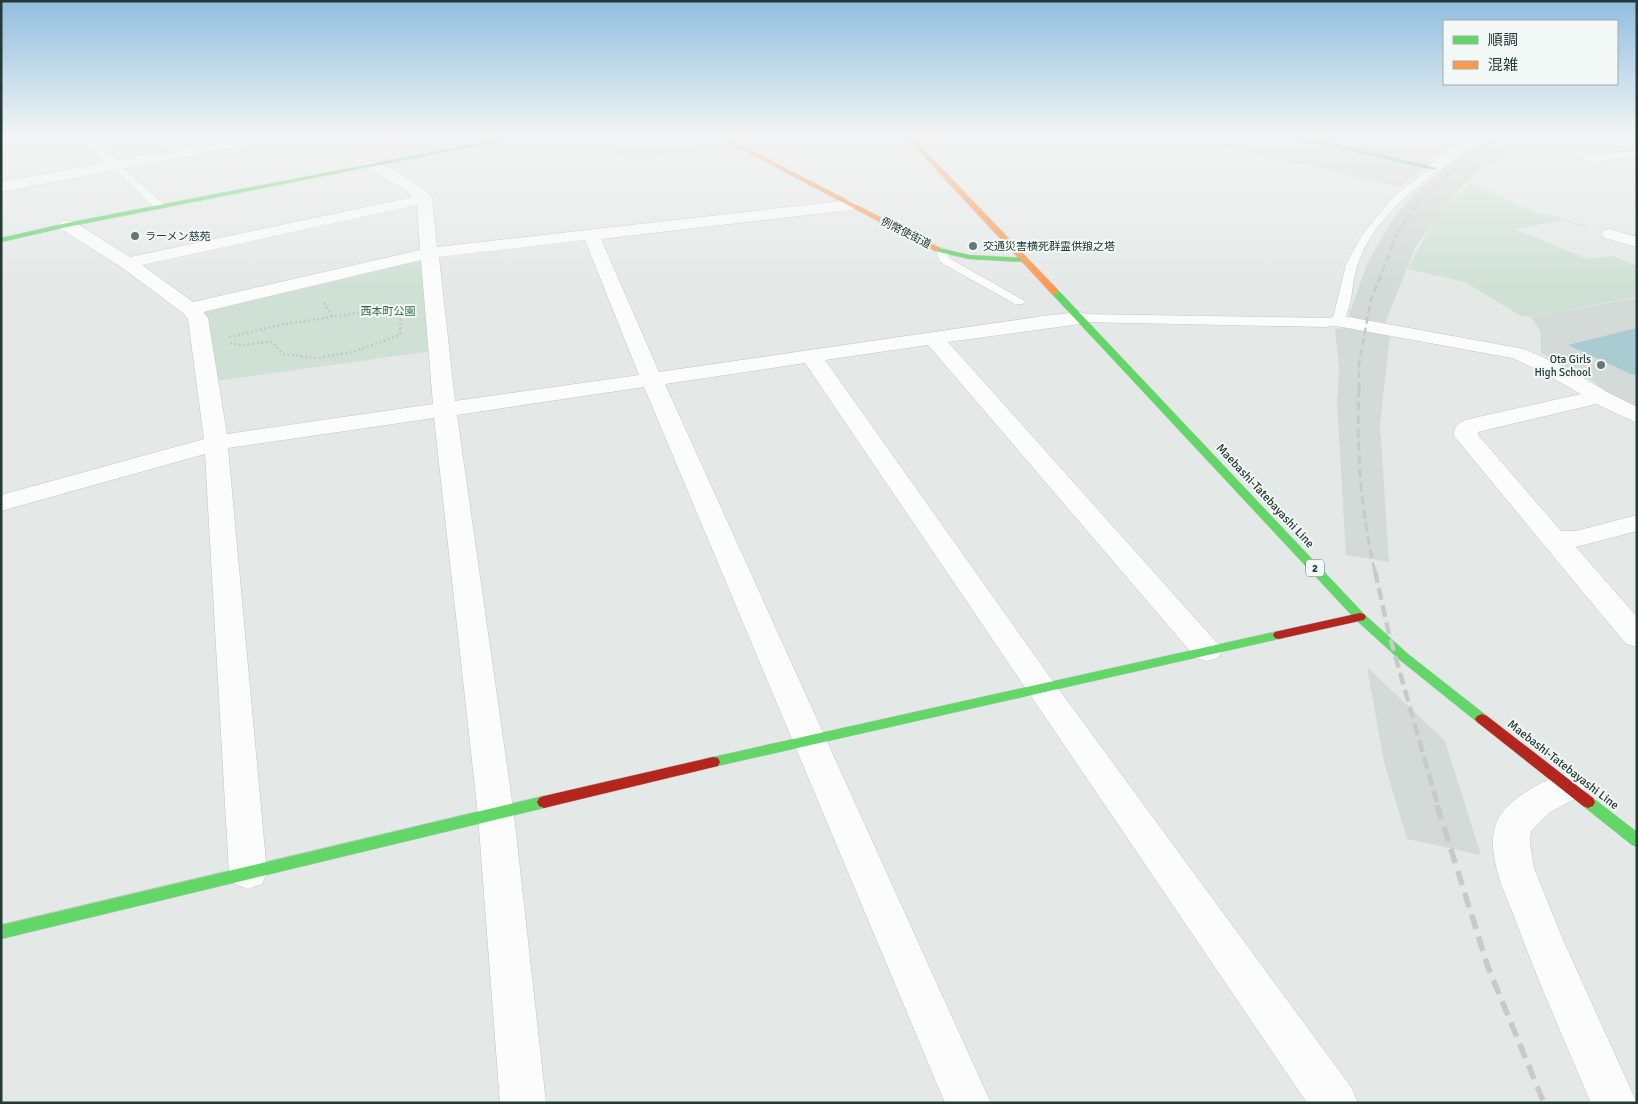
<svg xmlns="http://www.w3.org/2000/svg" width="1638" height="1104" viewBox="0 0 1638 1104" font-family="Signika,'Noto Sans JP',sans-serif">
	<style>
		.built { fill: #d3dad7 }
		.green { fill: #cfe1d5 }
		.water { fill: #a9ccd3 }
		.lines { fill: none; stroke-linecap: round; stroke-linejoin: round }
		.lane-casing { stroke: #c1c6c4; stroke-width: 1 }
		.street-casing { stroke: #c1c6c4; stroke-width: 1 }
		.fast-casing { stroke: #c0c6c4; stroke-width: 1 }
		.slow-casing { stroke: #c0c6c4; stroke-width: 1 }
		.jam-casing { stroke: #c0c6c4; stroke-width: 1 }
		.path-far1 { stroke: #c1c9c5; stroke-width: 2; stroke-dasharray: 1 2; stroke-linecap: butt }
		.path { stroke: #c1c9c5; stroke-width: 2.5; stroke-dasharray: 2 2.5; stroke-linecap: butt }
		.lane { fill: #fbfcfb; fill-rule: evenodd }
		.street { fill: #fbfcfb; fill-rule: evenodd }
		.fast { fill: #63d668; fill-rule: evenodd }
		.slow { fill: #ff974d; fill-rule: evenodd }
		.jam { fill: #b3261e; fill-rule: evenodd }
		.rail-far4 { stroke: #c7cac9; stroke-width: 2; stroke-dasharray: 5.5 2.5; stroke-linecap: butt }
		.rail-far3 { stroke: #c7cac9; stroke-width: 2.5; stroke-dasharray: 7 4; stroke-linecap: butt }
		.rail-far2 { stroke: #c7cac9; stroke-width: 3; stroke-dasharray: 9 4.5; stroke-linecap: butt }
		.rail-far1 { stroke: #c7cac9; stroke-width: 4.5; stroke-dasharray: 12 5.5; stroke-linecap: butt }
		.rail { stroke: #c7cac9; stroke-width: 5.5; stroke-dasharray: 15 8; stroke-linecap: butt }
		.poi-dot { fill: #677773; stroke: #f2f8f5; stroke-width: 2 }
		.labels { text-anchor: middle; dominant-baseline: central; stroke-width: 4; stroke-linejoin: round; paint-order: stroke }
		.far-street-label { font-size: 11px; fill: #243a35; stroke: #f2f8f5 }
		.far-poi-label { font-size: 11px; fill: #243a35; stroke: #f2f8f5; text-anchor: start }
		.far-park-label { font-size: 11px; fill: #326d4b; stroke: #f2f8f5 }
		.shield { fill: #f2f8f5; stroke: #62736f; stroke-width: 1 }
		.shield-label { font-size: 11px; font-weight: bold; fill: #243a35 }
		.street-label { font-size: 12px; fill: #243a35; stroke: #f2f8f5 }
	</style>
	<rect width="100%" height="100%" fill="#e4e9e7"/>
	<!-- built -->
	<g class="built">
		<polygon points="581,134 693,134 721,149 629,158"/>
		<polygon points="1169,134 1474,134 1433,158 1400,187"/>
		<polygon points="1492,134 1536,134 1496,158 1475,174 1453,196 1416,246 1385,323 1351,317 1349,315 1367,264 1394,217 1417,191 1465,151"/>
		<polygon points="1637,298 1637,408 1613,396 1588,378 1541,353 1540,331 1531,317"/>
		<polygon points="1344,328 1390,335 1380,425 1389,562 1346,555 1337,403 1339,368 1335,329"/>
		<polygon points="1367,667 1445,741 1481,855 1407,839 1384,762"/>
	</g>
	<!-- green -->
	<g class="green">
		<polygon points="1471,183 1531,211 1560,221 1515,229 1587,259 1613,256 1637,266 1637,297 1531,317 1521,316 1465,282 1407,269 1434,221 1449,201"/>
		<polygon points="430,253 440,350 208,382 190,309"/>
	</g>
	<!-- water -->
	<polygon class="water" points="1637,328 1637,374 1633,375 1568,345"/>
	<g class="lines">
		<!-- lane casing -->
		<g class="lane-casing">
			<g id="lane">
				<polygon points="424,134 434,134 460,148 459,150 453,150"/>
				<polygon points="1637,150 1637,156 1588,162 1583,159 1588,156"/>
				<polygon points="114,161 117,162 163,204 163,208 155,208 111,166 109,164"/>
				<path d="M 1434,165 L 1437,166 L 1437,170 C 1404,197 1370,225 1357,267 C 1351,286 1353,307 1342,324 L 1326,327 L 1080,322 L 1074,318 L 1080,314 L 1333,318 L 1346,264 L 1362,235 L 1393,197 Z"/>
				<polygon points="942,248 948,251 949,258 1025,301 1023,304 1015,304 940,262 936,251"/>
			</g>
		</g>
		<!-- street casing -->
		<g class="street-casing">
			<g id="street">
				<polygon points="75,134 89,134 119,160 263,134 289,134 282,138 1,192 1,182 105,163"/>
				<polygon points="1473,134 1489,134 1439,171 1429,171 1427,168 1429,165 1458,142"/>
				<path d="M 371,161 C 387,165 422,184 432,198 L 437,247 L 851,200 L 857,202 L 859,205 L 857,208 L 851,210 L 601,239 L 659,372 L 1043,316 L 1080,312 L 1087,314 L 1090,318 L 1087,322 L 1080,324 L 948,342 L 1218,644 L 1222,651 L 1218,658 L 1207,661 L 1196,658 L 928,345 L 825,360 L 1052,680 L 1351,1087 L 1358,1103 L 1307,1103 L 805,363 L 665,384 L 991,1103 L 945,1103 L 644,387 L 457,415 L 514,815 L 546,1103 L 500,1103 L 478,815 L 434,418 L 228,448 L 267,873 L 262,884 L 248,889 L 234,884 L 229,873 L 205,454 L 1,511 L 1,495 L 204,439 L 188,319 L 183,313 L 121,267 L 61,229 L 59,225 L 61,221 L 73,221 L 130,257 L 413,197 L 406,190 L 366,168 L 364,165 L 366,162 ZM 417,205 L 420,250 L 193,302 L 142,265 ZM 585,240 L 639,375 L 455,401 L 439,257 ZM 421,260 L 433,404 L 227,434 L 208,318 L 203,312 Z"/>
				<polygon points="1610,229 1637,237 1637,247 1604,238 1602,234 1604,230"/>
				<path d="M 1338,315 L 1524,349 L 1567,368 L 1607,392 L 1637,407 L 1637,423 L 1596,404 L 1478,432 L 1478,435 L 1561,531 L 1576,531 L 1637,515 L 1637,531 L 1576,547 L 1637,617 L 1637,647 L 1626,644 L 1454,436 C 1454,427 1457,424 1465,420 L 1581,394 L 1542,372 L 1512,358 L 1331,325 L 1328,321 L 1331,317 Z"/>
				<path d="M 1568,772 L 1580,776 L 1586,786 L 1580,796 L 1549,813 L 1531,831 L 1530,843 L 1534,868 L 1564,942 L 1637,1103 L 1591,1103 C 1566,1044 1540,986 1518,927 C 1511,907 1500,886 1496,866 C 1493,852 1491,838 1496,824 C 1505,799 1544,780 1568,772 Z"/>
			</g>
		</g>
		<!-- fast casing -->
		<g class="fast-casing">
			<g id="fast">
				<polygon points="526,134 535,134 67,227 1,242 1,238 67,223"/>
				<polygon points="1285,134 1292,134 1437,168 1434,170 1287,136"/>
				<polygon points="935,247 969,255 1025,258 1029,260 1025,262 969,259 935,251"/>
				<polygon points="1052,290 1058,290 1364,614 1408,654 1487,716 1489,719 1487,722 1482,724 1477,722 1400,660 1356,620 1052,294"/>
				<polygon points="1279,631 1283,632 1285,635 1283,638 713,767 708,766 706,762 708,758 713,757"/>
				<polygon points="544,796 549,798 551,802 549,806 544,808 1,939 1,925"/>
				<polygon points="1588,796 1593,798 1637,832 1637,847 1632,845 1583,806 1581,802 1583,798"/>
			</g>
		</g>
		<!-- slow casing -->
		<g class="slow-casing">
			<g id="slow">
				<polygon points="713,134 719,134 942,249 935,251"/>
				<polygon points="903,134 909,134 1058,290 1058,294 1052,294"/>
			</g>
		</g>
		<!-- jam casing -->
		<g class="jam-casing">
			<g id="jam">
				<polygon points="1360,613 1364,614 1366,617 1364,620 1279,639 1275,638 1273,635 1275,632 1279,631"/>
				<polygon points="1482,714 1487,716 1593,798 1595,802 1593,806 1588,808 1583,806 1477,722 1475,719 1477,716"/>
				<polygon points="713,757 718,758 720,762 718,766 544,808 539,806 537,802 539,798 544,796"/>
			</g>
		</g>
		<!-- path-far1 -->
		<polyline class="path-far1" points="1545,214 1586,227"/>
		<!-- path -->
		<g class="path">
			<polyline points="324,303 332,316"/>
			<polyline points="229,337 280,325 407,305"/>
			<polyline points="230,343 240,345 272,342 283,354 316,358 353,352 400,335 401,306"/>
		</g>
		<!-- lane -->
		<use href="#lane" class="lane"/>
		<!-- street -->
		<use href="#street" class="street"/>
		<!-- fast -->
		<use href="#fast" class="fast"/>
		<!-- slow -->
		<use href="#slow" class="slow"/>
		<!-- jam -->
		<use href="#jam" class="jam"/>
		<!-- rail-far4 -->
		<path class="rail-far4" d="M 1392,246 C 1412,197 1461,162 1504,134"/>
		<!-- rail-far3 -->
		<polyline class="rail-far3" points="1359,389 1359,363 1371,299 1393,245"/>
		<!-- rail-far2 -->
		<path class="rail-far2" d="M 1359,388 C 1356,449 1361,512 1375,572"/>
		<!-- rail-far1 -->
		<polyline class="rail-far1" points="1375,571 1389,634 1438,806"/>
		<!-- rail -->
		<polyline class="rail" points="1437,805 1488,967 1544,1103"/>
	</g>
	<!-- sky -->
	<linearGradient id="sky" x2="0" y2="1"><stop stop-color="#8fbee0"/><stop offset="0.47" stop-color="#f3f5f4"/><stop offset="1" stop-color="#f3f5f4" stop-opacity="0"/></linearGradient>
	<rect width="1638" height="288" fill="url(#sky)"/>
	<!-- markers -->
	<g class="poi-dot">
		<circle cx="135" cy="236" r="5"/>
		<circle cx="973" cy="246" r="5"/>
		<circle cx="1601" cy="365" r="5"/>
	</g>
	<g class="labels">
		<!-- far-street labels -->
		<g class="far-street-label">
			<text transform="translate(906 233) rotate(27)">例幣使街道</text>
		</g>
		<!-- far-poi labels -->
		<g class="far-poi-label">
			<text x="145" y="236">ラーメン慈苑</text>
			<text x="983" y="246">交通災害横死群霊供羪之塔</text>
			<text x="1591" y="359" text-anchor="end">Ota Girls<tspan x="1591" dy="13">High School</tspan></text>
		</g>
		<!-- far-park labels -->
		<g class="far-park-label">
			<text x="388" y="311">西本町公園</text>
		</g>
		<!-- shield labels -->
		<rect class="shield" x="1306" y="559.5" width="18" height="17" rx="4"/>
		<g class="shield-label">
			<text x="1315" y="568">2</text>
		</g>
		<!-- street labels -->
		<g class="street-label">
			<text transform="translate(1265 496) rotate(47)">Maebashi-Tatebayashi Line</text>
			<text transform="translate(1563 765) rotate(38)">Maebashi-Tatebayashi Line</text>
		</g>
	</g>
	<!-- border -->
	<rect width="1638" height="1104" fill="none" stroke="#243a35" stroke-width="5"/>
	<!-- legend -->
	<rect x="1443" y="20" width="175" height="65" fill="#f2f8f5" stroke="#a0aca8"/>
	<rect x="1453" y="36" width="25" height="8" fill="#63d668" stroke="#a0aca8"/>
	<text x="1488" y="45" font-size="15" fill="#243a35">順調</text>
	<rect x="1453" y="61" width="25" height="8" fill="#ff974d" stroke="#a0aca8"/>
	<text x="1488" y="70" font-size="15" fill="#243a35">混雑</text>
</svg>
